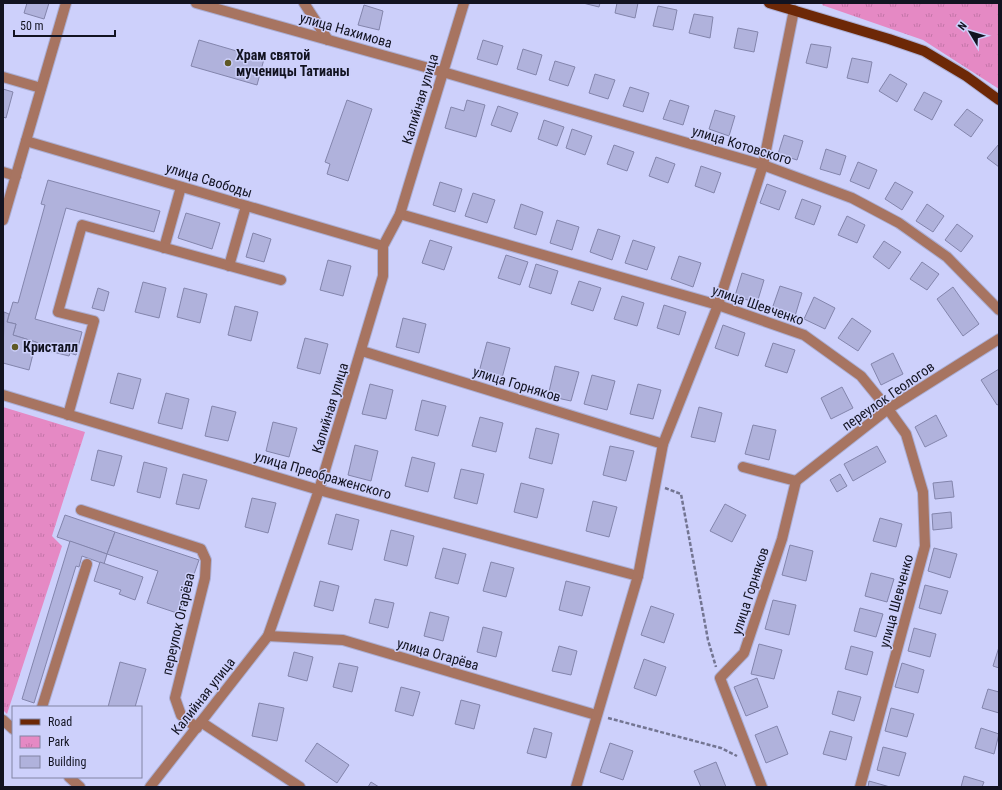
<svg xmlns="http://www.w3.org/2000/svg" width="1002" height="790" viewBox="0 0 1002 790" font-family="'Roboto Condensed',sans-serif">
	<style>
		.park { fill: url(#park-tufts) }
		.building { fill: #b0b2dc; stroke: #8385ac }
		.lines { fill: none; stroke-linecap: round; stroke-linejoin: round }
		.minor-casing { stroke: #abaed4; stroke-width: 12 }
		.major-casing { stroke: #abaed4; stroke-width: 12 }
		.path { stroke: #737592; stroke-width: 2.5; stroke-dasharray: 4 2; stroke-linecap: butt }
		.minor { stroke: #a77461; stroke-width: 10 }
		.major { stroke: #6d2807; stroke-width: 10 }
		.poi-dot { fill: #5f5925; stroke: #cdd0fb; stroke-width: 1.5 }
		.labels { text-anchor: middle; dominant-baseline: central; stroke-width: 3; stroke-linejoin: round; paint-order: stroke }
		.street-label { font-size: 14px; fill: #121321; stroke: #cdd0fb }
		.poi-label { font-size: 14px; font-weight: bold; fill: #121321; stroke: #cdd0fb; text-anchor: start }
	</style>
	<defs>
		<pattern id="park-tufts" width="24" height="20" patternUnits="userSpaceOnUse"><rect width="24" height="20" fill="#e589c4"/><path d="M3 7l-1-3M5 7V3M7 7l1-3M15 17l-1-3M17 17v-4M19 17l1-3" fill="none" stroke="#c375a8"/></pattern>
	</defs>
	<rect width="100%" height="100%" fill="#cdd0fb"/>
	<!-- park -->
	<g class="park">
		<polygon points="823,3 999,3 999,89 923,40 822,5"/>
		<polygon points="3,407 85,432 52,536 62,546 7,714 3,710"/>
	</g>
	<!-- building -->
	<g class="building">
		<polygon points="27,3 49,3 44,19 24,13"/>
		<polygon points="583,3 600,3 599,7"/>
		<polygon points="617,3 638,3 635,18 615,13"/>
		<polygon points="364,5 383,11 379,30 358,25"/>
		<polygon points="658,6 677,10 673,30 653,26"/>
		<polygon points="694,14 713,17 710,38 689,33"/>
		<polygon points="738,28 758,32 754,52 734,48"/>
		<polygon points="199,40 264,59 257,85 191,66"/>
		<polygon points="483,40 503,46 497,65 477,59"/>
		<polygon points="811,44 831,47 827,68 806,63"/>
		<polygon points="523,49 542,55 536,75 517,69"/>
		<polygon points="852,58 872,62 868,83 847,78"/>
		<polygon points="555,61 575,67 568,86 549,80"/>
		<polygon points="595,74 615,80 608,99 589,93"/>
		<polygon points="890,74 907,84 897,102 879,91"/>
		<polygon points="630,87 649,93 643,112 623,106"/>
		<polygon points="3,89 13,92 6,118 3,117"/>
		<polygon points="924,92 942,101 932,120 914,110"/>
		<polygon points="347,100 372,109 348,181 327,174 330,164 325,162"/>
		<polygon points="467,100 485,105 476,137 445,128 451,107 464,111"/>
		<polygon points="670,100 689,106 683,125 663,119"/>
		<polygon points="498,106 518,113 511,132 491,125"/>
		<polygon points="967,109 983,120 971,137 954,125"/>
		<polygon points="715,110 735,116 729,136 709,129"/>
		<polygon points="544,120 564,127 557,146 538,139"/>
		<polygon points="572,129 592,136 585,155 566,148"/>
		<polygon points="784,135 803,141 797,160 778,154"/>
		<polygon points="999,144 999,167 987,158"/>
		<polygon points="614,145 634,152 627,171 607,164"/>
		<polygon points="826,149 846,156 840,175 820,169"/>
		<polygon points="656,157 675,164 668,183 649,176"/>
		<polygon points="858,162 877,170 869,189 850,181"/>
		<polygon points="701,166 721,173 714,193 695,186"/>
		<polygon points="48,180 160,211 154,232 66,208 35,319 82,332 76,355 70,353 69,356 41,349 42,344 13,335 16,324 7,322 13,302 18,303 45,205 41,204"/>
		<polygon points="440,182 462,189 455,212 433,205"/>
		<polygon points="895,182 913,192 902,210 885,199"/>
		<polygon points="767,184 786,191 779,210 760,203"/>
		<polygon points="473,193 495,200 487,223 465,216"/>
		<polygon points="802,199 821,206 814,225 795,218"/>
		<polygon points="521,204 543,212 536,235 514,228"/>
		<polygon points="927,204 944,216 933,232 916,221"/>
		<polygon points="186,213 220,223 212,249 178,238"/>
		<polygon points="847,216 865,225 857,243 838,235"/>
		<polygon points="557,220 579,227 572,250 550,243"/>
		<polygon points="957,224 973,236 961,252 945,240"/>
		<polygon points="598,229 620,236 612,260 590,252"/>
		<polygon points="253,233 271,239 264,262 246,257"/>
		<polygon points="430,240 452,247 444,270 422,263"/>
		<polygon points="633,240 655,247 647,270 625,263"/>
		<polygon points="884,241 901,252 889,269 873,257"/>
		<polygon points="506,255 528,262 520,285 498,278"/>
		<polygon points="679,256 701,263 693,287 671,279"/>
		<polygon points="328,260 351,266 343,296 320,290"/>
		<polygon points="922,262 939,274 927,290 910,279"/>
		<polygon points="536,264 558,271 551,294 529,287"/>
		<polygon points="742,273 764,280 757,303 735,296"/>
		<polygon points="579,281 601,288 593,311 571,304"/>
		<polygon points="143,282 166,288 159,318 135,312"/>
		<polygon points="780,286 802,293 795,316 772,309"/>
		<polygon points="953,287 979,324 963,336 937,299"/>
		<polygon points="98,288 109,292 104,311 92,308"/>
		<polygon points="184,288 207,294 200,323 177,317"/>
		<polygon points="622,296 644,303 637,326 614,319"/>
		<polygon points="814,297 835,308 825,329 804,319"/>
		<polygon points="664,305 686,312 679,335 657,328"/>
		<polygon points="235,306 258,312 251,341 228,335"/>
		<polygon points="4,312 9,314 7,322 16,324 13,335 36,342 29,370 3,363"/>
		<polygon points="403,318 426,324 419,353 396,347"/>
		<polygon points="852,318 871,331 858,351 838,338"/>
		<polygon points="723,325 745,333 738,356 715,348"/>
		<polygon points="305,338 328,344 320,374 297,368"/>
		<polygon points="487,342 510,348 502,378 479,372"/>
		<polygon points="773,343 795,350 787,373 765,366"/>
		<polygon points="893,353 903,374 881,385 871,364"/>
		<polygon points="555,366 579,372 571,401 548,396"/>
		<polygon points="999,369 999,404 997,405 981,380"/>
		<polygon points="118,373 141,379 133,409 110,403"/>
		<polygon points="592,375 615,381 607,410 584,404"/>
		<polygon points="370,384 393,390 386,419 362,414"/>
		<polygon points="638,384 661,390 653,419 630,414"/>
		<polygon points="842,387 853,408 831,419 821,398"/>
		<polygon points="166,393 189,399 182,429 158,423"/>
		<polygon points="422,400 446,406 438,436 415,430"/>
		<polygon points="212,406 236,412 228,441 205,436"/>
		<polygon points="699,407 722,413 715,442 691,437"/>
		<polygon points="936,415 947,436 925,447 915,427"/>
		<polygon points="480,417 503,423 496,452 472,446"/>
		<polygon points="273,422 297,428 289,457 266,451"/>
		<polygon points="753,425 776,430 769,460 745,454"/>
		<polygon points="536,428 559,434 552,464 529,458"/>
		<polygon points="355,445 378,451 371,481 348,475"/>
		<polygon points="610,446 634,451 626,481 603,475"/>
		<polygon points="877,446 886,462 853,481 844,464"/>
		<polygon points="98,450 122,456 114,486 91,480"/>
		<polygon points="412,457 435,463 428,492 405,486"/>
		<polygon points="144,462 167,468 160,498 137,492"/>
		<polygon points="461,469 484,474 477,504 454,498"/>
		<polygon points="183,474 207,480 199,509 176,504"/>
		<polygon points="840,474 847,486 837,492 830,480"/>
		<polygon points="952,481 954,497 935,499 933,483"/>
		<polygon points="521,483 544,489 537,518 514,512"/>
		<polygon points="252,498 276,503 268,533 245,527"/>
		<polygon points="593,501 617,507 609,537 586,531"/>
		<polygon points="725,504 746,515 732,542 710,531"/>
		<polygon points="951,512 952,528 933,530 932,514"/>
		<polygon points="336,514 359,520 352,550 328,544"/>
		<polygon points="65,515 115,532 107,554 57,537"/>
		<polygon points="880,518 902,524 896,547 873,541"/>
		<polygon points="391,530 414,536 407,566 384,560"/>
		<polygon points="115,532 199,560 180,614 147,603 158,571 107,554"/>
		<polygon points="70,541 107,554 104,564 82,556 79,567 76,566 34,703 22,699"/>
		<polygon points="790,545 813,551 806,581 782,575"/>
		<polygon points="443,548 466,554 458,584 435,578"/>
		<polygon points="934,548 957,554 950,578 928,571"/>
		<polygon points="100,562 143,577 135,600 119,594 121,590 94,581"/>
		<polygon points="491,562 514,568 506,597 483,591"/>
		<polygon points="871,573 894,579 887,602 865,596"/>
		<polygon points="320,581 339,586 333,611 314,606"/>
		<polygon points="566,581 590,587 582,616 559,610"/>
		<polygon points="925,585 948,591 941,614 919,608"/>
		<polygon points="375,599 394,603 388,628 369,623"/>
		<polygon points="773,600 796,605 789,635 765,629"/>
		<polygon points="651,606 674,614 664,643 641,635"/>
		<polygon points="860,608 883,614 876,637 854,631"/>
		<polygon points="430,612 449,617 443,641 424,636"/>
		<polygon points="483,627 502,632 496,657 477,652"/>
		<polygon points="914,628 936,634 930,657 908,651"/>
		<polygon points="759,644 782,650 774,679 751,674"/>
		<polygon points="559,646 577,651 571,675 552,671"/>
		<polygon points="851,646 873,652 867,675 845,669"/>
		<polygon points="999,647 999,668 993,666"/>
		<polygon points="294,652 313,657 307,681 288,676"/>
		<polygon points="644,659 666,667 656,696 634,688"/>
		<polygon points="120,662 146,669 135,707 108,707"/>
		<polygon points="339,663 358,667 352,692 333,687"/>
		<polygon points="902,663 924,670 918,693 895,687"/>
		<polygon points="757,678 768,707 746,716 734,687"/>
		<polygon points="401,687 420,692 413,716 395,711"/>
		<polygon points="988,689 999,692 999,713 982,708"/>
		<polygon points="838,691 861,697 854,721 832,714"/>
		<polygon points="461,700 480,705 474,729 455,724"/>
		<polygon points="259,703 284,708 277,741 252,736"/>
		<polygon points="891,708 914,714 907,737 885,731"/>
		<polygon points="777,726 788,754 766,763 755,735"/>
		<polygon points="534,728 552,733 546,758 527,753"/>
		<polygon points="981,728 999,734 994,754 975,748"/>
		<polygon points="830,731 852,737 846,760 823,754"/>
		<polygon points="317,743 349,765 337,783 305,761"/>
		<polygon points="610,743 633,751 623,780 600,772"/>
		<polygon points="883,747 906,753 899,776 877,770"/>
		<polygon points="716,762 726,787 701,787 694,771"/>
		<polygon points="964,776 984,782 982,787 961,787"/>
		<polygon points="869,781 890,787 868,787"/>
		<polygon points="371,782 379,787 368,787"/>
	</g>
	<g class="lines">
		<!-- minor casing -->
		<g class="minor-casing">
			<g id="minor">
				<polyline points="196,3 443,72 763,165 852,198 899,223 947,257 999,310"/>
				<polyline points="304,3 328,40"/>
				<polyline points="3,77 41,88"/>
				<polyline points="26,141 383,246"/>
				<polyline points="3,172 16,176"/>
				<polyline points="400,214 718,305 804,335 861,376 888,409 906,434 923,492 925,546 860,787"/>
				<polyline points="3,220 66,3"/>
				<polyline points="164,248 181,187"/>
				<polyline points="229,266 246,206"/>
				<polyline points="362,351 663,444"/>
				<polyline points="3,395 319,490 638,576"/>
				<polyline points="68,415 94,321 58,312 82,225 281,280"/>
				<polyline points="743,467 796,481"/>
				<polyline points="796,481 888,409 999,339"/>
				<polyline points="81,510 201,549 206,560 205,578 175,698 181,715 197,728"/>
				<polyline points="268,636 343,640 596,715"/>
				<polyline points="42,707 87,564"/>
				<polyline points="3,720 13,729"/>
				<polyline points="201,722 300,787"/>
				<polyline points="69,777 80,787"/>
				<polyline points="150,787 268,636 319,490 383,276 383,246 400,214 464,3"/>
				<polyline points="576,787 638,576 663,444 718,305 763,165 794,10"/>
				<polyline points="762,787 720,678 744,653 782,539 796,481"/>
			</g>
		</g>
		<!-- major casing -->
		<g class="major-casing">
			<polyline id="major" points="769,3 889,39 924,51 966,76 999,100"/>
		</g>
		<!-- path -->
		<g class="path">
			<polyline points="665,488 681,494 708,640 716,667"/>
			<polyline points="608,718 721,748 737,756"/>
		</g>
		<!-- minor -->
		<use href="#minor" class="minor"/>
		<!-- major -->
		<use href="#major" class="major"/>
	</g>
	<!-- markers -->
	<g class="poi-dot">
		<circle cx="228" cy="63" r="4"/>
		<circle cx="15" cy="347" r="4"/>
	</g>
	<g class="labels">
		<!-- street labels -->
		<g class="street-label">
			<text transform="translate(346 30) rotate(16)">улица Нахимова</text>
			<text transform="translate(420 99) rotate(-73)">Калийная улица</text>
			<text transform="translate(742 145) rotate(17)">улица Котовского</text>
			<text transform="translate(209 180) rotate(17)">улица Свободы</text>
			<text transform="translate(758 305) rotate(19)">улица Шевченко</text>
			<text transform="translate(517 384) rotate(17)">улица Горняков</text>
			<text transform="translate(888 396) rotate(-35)">переулок Геологов</text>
			<text transform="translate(330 408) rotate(-73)">Калийная улица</text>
			<text transform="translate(323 475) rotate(16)">улица Преображенского</text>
			<text transform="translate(750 591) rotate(-72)">улица Горняков</text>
			<text transform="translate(896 601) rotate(-75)">улица Шевченко</text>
			<text transform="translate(178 624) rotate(-77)">переулок Огарёва</text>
			<text transform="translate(438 654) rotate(16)">улица Огарёва</text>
			<text transform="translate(203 696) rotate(-52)">Калийная улица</text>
		</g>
		<!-- poi labels -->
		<g class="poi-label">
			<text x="236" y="55">Храм святой<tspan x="236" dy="16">мученицы Татианы</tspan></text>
			<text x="23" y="347">Кристалл</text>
		</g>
	</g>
	<!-- border -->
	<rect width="1002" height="790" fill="none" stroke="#121321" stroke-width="8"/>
	<!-- legend -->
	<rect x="12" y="706" width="130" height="72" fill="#cdd0fb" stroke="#8284a4"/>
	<rect x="20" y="719" width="20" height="6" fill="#6d2807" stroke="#8284a4"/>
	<text x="48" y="726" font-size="12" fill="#121321">Road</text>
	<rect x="20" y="736" width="20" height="12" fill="url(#park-tufts)" stroke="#8284a4"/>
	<text x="48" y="746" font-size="12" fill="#121321">Park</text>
	<rect x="20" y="756" width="20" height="12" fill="#b0b2dc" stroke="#8284a4"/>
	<text x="48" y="766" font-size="12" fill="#121321">Building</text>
	<!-- north arrow -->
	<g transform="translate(970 32) rotate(308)" stroke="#cdd0fb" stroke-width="3" paint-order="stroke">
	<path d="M0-3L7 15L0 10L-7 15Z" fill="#121321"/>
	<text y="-6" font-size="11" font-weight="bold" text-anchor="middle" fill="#121321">N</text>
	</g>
	<!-- scale -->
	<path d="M14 30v6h101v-6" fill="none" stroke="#121321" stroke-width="2"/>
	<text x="20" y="30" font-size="12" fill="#121321" stroke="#cdd0fb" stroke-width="3" paint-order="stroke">50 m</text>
</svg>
